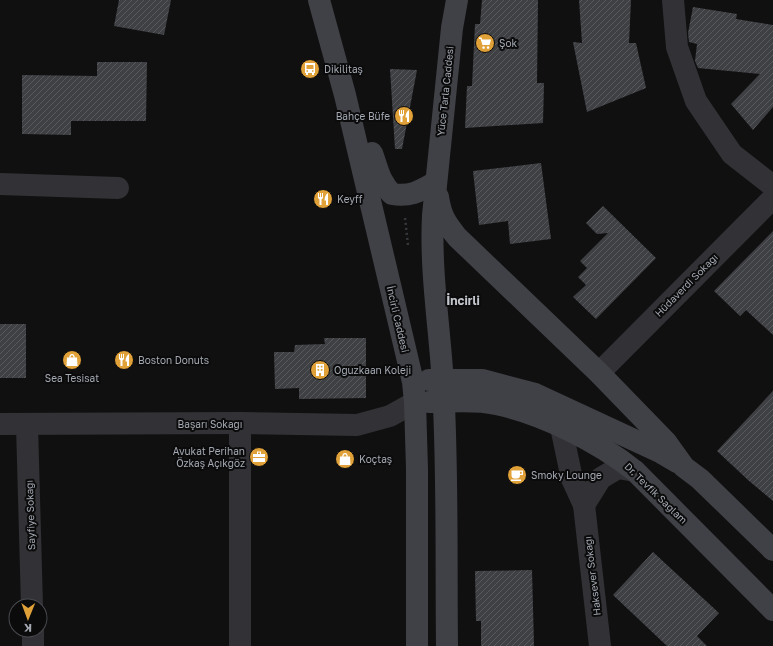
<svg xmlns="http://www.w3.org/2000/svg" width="773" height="646" viewBox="0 0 773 646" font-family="'Golos Text',sans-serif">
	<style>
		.building { fill: url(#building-hatch) }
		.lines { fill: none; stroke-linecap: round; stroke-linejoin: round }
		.path { stroke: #38393d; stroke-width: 2.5; stroke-dasharray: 2 3; stroke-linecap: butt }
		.street { stroke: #323236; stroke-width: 22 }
		.secondary { stroke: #404146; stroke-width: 22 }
		.labels { text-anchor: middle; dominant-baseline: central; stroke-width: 4; stroke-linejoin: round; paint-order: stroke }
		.poi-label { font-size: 10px; fill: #a3a8b1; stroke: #0b0b0c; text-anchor: start }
		.street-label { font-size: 10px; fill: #a3a8b1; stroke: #0b0b0c }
		.quarter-label { font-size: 12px; font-weight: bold; fill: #c3c6cd; stroke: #0b0b0c }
	</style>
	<defs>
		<pattern id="building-hatch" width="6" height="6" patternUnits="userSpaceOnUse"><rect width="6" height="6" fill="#3f4044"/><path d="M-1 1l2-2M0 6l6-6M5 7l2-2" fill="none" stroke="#58595d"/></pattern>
	</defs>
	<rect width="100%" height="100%" fill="#101011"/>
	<!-- building -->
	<g class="building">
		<polygon points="119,0 171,0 164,35 114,26"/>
		<polygon points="482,0 538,0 537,83 544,83 543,123 465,128 467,86 472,86 475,24 480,24"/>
		<polygon points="579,0 631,0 629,43 636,43 646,88 587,112 573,42 582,43"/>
		<polygon points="693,7 737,14 736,19 773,25 773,107 753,130 731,104 760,74 698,68 695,61 697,44 689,42 688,33"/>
		<polygon points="97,62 147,62 146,121 71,121 71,135 22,134 22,75 97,76"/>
		<polygon points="390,69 417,70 402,149 395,149"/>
		<polygon points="541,163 551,239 510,244 508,221 479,225 473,171"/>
		<polygon points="603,206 656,258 596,319 573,297 586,285 578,277 587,268 580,261 608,233 597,234 586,223"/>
		<polygon points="773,231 773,335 746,310 740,316 714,291"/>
		<rect x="0" y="324" width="26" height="54"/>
		<polygon points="324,338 366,338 366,398 299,399 299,388 275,389 274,352 294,352 295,345 325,344"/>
		<polygon points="773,391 773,501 748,480 717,451"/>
		<polygon points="653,552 719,613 697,636 707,646 667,646 613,595"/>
		<polygon points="532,570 534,646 481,646 481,621 476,621 475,571"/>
	</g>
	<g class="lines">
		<!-- path -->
		<polyline class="path" points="405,218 408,245"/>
		<!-- street -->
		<g class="street">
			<polyline points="673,0 677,47 696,101 732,154 773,186"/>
			<polyline points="0,184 118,188"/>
			<polyline points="599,373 773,198"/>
			<polyline points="240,423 240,646"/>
			<polyline points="0,424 240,423 357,425 390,416 415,402"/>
			<polyline points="27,425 32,606"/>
			<polyline points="561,427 572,479 584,505 600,646"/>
			<polyline points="584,505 601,478 618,468 635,471"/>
			<polyline points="33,630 33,646"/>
		</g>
		<!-- secondary -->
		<g class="secondary">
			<polyline points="319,0 345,95 413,382 415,402 417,469 417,646"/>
			<path d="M 372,153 C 378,169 379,181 392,194 C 411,197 420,191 436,182"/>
			<path d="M 438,197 C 441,216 445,222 457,237 L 599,373 L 666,442 L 684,467 L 700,479 L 773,550"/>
			<polyline points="429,380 482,380 535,394 660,452 677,462"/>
			<path d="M 429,402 C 450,402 475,399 496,404 C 541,413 599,442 635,471 L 773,610"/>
			<path d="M 447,646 C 446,559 448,472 443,385 C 440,329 430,272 433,215 L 452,28 L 457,0"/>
		</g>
	</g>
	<!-- icons -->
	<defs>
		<g id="supermarket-disc" transform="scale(1)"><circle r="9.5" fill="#e0a139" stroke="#0b0b0c"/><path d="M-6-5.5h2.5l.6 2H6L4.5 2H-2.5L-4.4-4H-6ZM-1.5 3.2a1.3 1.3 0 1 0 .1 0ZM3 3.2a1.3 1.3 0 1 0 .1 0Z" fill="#fff"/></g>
		<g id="bus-disc" transform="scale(1)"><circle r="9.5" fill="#e0a139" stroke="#0b0b0c"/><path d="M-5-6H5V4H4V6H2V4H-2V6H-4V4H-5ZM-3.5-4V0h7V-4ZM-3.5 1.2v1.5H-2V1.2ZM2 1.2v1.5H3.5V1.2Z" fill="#fff"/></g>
		<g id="restaurant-disc" transform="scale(1)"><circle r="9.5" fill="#e0a139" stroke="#0b0b0c"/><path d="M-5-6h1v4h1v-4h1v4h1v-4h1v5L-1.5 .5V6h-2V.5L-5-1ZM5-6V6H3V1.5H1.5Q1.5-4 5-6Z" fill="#fff"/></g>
		<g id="shop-disc" transform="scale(1)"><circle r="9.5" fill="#e0a139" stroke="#0b0b0c"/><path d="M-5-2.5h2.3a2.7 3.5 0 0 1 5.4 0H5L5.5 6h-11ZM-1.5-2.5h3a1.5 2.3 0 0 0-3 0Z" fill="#fff"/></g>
		<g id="building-disc" transform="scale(1)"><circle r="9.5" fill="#e0a139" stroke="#0b0b0c"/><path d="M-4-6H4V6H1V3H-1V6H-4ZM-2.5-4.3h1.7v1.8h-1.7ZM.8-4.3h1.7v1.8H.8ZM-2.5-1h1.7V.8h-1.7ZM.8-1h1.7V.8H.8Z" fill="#fff"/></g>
		<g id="office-disc" transform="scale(1)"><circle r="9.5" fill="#e0a139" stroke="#0b0b0c"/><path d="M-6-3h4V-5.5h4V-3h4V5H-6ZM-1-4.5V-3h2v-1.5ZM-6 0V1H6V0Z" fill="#fff"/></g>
		<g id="cafe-disc" transform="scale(1)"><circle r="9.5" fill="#e0a139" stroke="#0b0b0c"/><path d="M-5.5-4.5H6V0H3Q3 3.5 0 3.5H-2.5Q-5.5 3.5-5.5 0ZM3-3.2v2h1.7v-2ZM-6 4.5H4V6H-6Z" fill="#fff"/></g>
	</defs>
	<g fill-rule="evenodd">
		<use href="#supermarket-disc" x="485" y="43"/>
		<use href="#bus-disc" x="310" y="69"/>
		<use href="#restaurant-disc" x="404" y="116"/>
		<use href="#restaurant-disc" x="323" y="199"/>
		<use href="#shop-disc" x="72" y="360"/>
		<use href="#restaurant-disc" x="124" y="360"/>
		<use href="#building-disc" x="320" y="370"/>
		<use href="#office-disc" x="259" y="457"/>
		<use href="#shop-disc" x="345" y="459"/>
		<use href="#cafe-disc" x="517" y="475"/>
	</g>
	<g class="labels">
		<!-- poi labels -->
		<g class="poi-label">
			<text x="499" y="43">Şok</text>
			<text x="324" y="69">Dikilitaş</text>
			<text x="390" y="116" text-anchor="end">Bahçe Büfe</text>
			<text x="337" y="199">Keyff</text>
			<text x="138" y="360">Boston Donuts</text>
			<text x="334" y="370">Oğuzkaan Koleji</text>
			<text x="72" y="378" text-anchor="middle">Sea Tesisat</text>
			<text x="245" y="451" text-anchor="end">Avukat Perihan<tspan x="245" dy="12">Özkaş Açıkgöz</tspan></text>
			<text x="359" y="459">Koçtaş</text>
			<text x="531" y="475">Smoky Lounge</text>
		</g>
		<!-- street labels -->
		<g class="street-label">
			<text transform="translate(445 91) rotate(-84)">Yüce Tarla Caddesi</text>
			<text transform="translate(686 285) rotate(-45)">Hüdaverdi Sokağı</text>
			<text transform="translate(398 319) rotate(77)">İncirli Caddesi</text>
			<text x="210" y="424">Başarı Sokağı</text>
			<text transform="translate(656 493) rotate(44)">Dr. Tevfik Sağlam</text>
			<text transform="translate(30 515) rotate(-92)">Sayfiye Sokağı</text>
			<text transform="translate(592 576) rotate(-97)">Haksever Sokağı</text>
		</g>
		<!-- quarter labels -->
		<g class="quarter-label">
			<text x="463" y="300">İncirli</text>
		</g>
	</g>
	<!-- north arrow -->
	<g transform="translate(28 618) rotate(181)"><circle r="19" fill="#0b0b0c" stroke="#484a4e"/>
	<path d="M0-3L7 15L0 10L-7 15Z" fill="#e0a139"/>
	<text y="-6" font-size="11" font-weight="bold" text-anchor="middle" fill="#a3a8b1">K</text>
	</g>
</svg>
